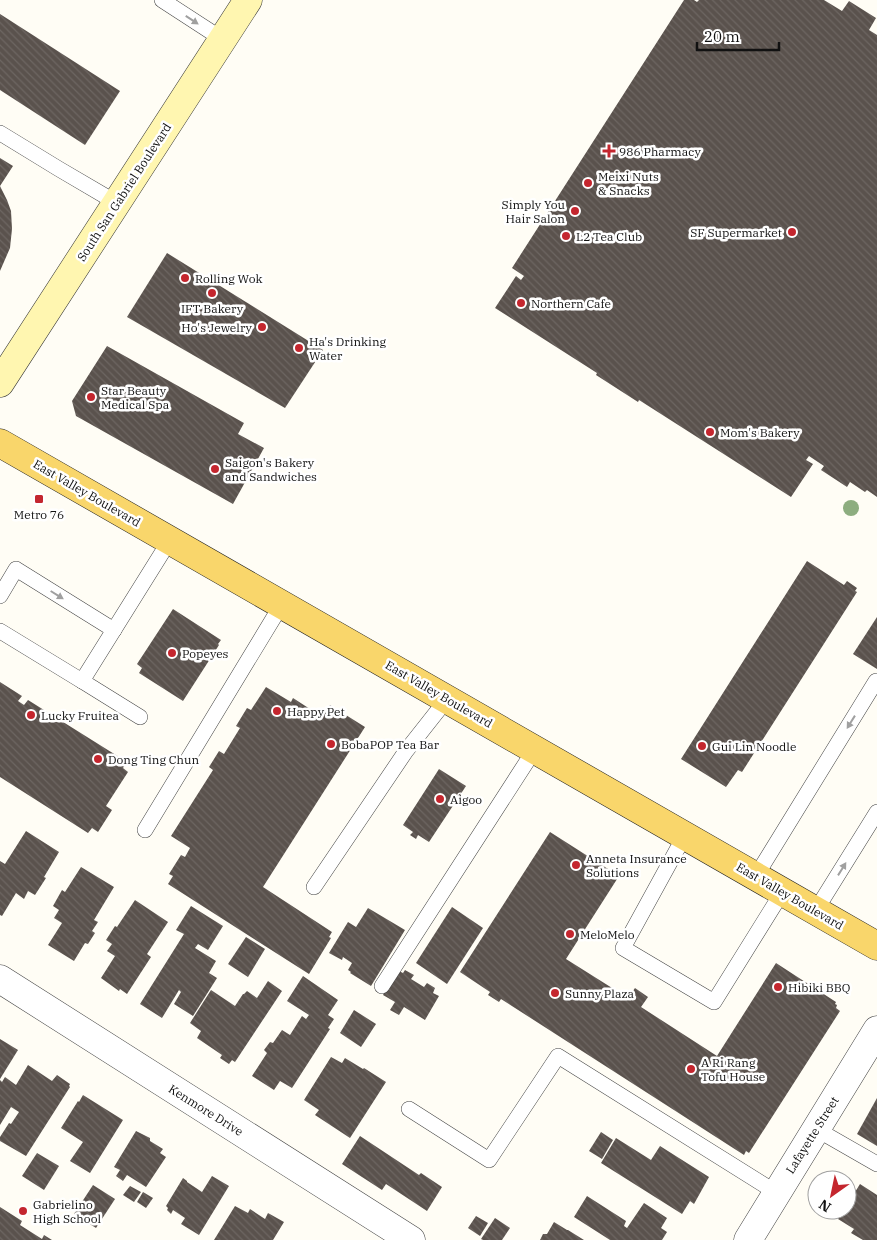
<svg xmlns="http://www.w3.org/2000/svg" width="877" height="1240" viewBox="0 0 877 1240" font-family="'IBM Plex Serif',serif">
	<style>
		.building { fill: url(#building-back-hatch) }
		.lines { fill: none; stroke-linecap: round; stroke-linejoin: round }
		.lane-casing { stroke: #444; stroke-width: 16 }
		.street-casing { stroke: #444; stroke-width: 29 }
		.secondary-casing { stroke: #333; stroke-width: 29 }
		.primary-casing { stroke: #222; stroke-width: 29 }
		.lane { stroke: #fff; stroke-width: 15 }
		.street { stroke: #fff; stroke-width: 28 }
		.secondary { stroke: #fff6b0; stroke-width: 28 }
		.primary { stroke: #f9d66b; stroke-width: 28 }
		.tree { fill: #8dad7f }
		.oneway { fill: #a0a0a0 }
		.poi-dot { fill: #c4262e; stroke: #fff; stroke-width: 2 }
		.labels { text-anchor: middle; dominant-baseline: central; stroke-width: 5; stroke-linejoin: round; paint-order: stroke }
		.poi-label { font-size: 12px; fill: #111; stroke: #fff; text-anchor: start }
		.street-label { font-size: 12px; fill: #111; stroke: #fff }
	</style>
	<defs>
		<pattern id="building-back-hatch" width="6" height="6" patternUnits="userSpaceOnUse" patternTransform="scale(1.25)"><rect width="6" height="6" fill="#5a524d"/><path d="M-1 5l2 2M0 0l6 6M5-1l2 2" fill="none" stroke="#6d6662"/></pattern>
	</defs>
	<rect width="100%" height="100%" fill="#fffdf5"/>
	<!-- building -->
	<g class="building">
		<polygon points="684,0 694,0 697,2 699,0 824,0 842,11 849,1 876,18 869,30 877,35 877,497 867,490 865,492 850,482 847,487 821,470 824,466 809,456 806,460 813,464 791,497 639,400 638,402 596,375 597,373 495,308 516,276 521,280 524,276 512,268"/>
		<polygon points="0,14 120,91 85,145 0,90"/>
		<polygon points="0,158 13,166 0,186 7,200 11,211 12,229 10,248 0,271"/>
		<polygon points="167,253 323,350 285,408 127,317"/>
		<polygon points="107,346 244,423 238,434 264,448 233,504 76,416 72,401"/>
		<polygon points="807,561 844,585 847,581 857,588 855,591 857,592 742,772 738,770 726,787 681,759"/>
		<polygon points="173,609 221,640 218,644 219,645 183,701 139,673 142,668 137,664"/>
		<polygon points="877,617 877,669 853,654"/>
		<polygon points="0,682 22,696 18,701 24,705 28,700 127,762 123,768 128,772 106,806 112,810 98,832 92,828 88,833 0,777"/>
		<polygon points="266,687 291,702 293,698 310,709 307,713 319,720 325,710 327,711 330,705 365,727 263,887 332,932 329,937 331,938 309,974 168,884 173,876 169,874 181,855 185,857 190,848 171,836 213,770 209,767 219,751 224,754 240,728 236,726 247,708 251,710"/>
		<polygon points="439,769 466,786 429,842 418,835 416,839 410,835 413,832 403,825"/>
		<polygon points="26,831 59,852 44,877 46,878 35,895 28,891 24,899 16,893 2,916 0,915 0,861 5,864"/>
		<polygon points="550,832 619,876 566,959 628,998 635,988 648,997 641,1007 717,1056 776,963 836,1002 835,1004 837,1005 836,1008 840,1011 749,1153 746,1151 744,1155 501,999 499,1002 488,995 490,992 460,972"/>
		<polygon points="81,867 114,887 94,920 98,922 92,931 95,933 88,944 85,943 74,961 48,945 62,923 54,918 59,910 53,906 62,890 65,892"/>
		<polygon points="135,900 168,922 147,954 151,957 127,994 120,989 119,991 101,978 115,956 107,951 112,944 106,940 115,926 117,927"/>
		<polygon points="191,906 223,926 208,950 198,944 195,948 216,961 209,973 217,978 193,1016 174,1004 181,992 179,990 162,1018 140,1004 184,934 176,930"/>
		<polygon points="452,907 483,928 447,984 416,963"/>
		<polygon points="368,908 405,930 371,986 350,973 351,972 348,970 352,963 343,957 342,960 329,953 348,922 356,927"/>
		<polygon points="246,937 265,949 248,977 228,964"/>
		<polygon points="397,970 403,973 405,970 414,975 411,979 424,987 427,983 435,988 433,993 439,996 425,1020 404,1007 399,1015 390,1010 395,1002 383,995"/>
		<polygon points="303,976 338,1000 328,1015 334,1019 328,1028 330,1029 292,1088 280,1081 274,1090 252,1076 267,1053 264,1050 270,1042 273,1043 282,1030 290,1035 302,1016 306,1019 309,1015 287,1001"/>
		<polygon points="268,981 282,991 235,1062 232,1060 229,1064 220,1058 222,1055 197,1038 201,1031 190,1023 211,990 235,1006 243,994 244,994 247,991 257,998"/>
		<polygon points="354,1010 376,1024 361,1047 340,1033"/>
		<polygon points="0,1039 18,1050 0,1079"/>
		<polygon points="331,1057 342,1063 345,1058 363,1069 364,1068 386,1082 350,1138 315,1115 319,1110 304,1100"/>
		<polygon points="28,1065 52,1081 57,1075 70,1084 69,1086 70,1087 26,1156 0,1141 0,1137 9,1123 11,1124 19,1112 11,1107 0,1125 0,1080 2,1082 5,1077 16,1085"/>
		<polygon points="83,1095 123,1120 90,1173 70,1161 83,1142 61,1128 78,1101 79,1102"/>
		<polygon points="877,1098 877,1146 857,1134"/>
		<polygon points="136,1131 150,1138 150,1141 163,1149 160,1153 166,1157 146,1187 127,1175 123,1181 116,1176 120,1170 114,1167"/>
		<polygon points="601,1132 613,1140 602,1159 589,1151"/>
		<polygon points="360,1136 419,1175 421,1173 442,1187 427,1211 386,1184 382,1190 342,1164"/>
		<polygon points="616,1138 651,1160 660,1146 709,1177 694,1204 690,1201 682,1214 601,1163"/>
		<polygon points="37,1153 59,1166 44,1190 22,1176"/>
		<polygon points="212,1176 229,1186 199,1235 181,1224 185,1218 173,1210 171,1214 167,1210 168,1208 166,1206 183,1178 187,1181 187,1182 202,1192"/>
		<polygon points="860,1184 877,1195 877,1240 863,1240 851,1233 854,1229 838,1219 843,1210 847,1210 847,1199 850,1195 852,1197"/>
		<polygon points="93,1185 115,1199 96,1228 74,1214"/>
		<polygon points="130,1186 141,1192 134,1202 123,1195"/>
		<polygon points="143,1192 153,1198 146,1208 137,1202"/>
		<polygon points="587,1196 626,1221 624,1226 627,1228 644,1203 667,1218 661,1228 667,1232 662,1240 610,1240 574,1217"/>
		<polygon points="235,1206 248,1213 250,1209 265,1219 268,1213 284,1222 273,1240 214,1240"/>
		<polygon points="0,1207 22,1221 20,1225 42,1239 44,1235 52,1240 0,1240"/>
		<polygon points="476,1216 488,1223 480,1236 468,1228"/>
		<polygon points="495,1218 510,1228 502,1240 483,1240 481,1239"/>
		<polygon points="554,1222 567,1230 568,1230 584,1240 540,1240 543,1234 547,1234"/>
	</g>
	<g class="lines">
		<!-- lane casing -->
		<g class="lane-casing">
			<g id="lane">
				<polyline points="162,0 222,39"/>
				<polyline points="0,133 59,169 117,203"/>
				<polyline points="0,596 16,569 114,630"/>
				<polyline points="0,631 82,681 170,540"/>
				<polyline points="82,681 140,717"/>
				<polyline points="145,830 282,604"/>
				<polyline points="685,835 623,948 714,1002 783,891"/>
				<polyline points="756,876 876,681 877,682"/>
				<polyline points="314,887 406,751 447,699"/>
				<polyline points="816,910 877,812"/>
				<polyline points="382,986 535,749"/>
				<polyline points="409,1109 489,1160 558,1056 777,1193"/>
				<polyline points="816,1129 877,1164"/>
			</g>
		</g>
		<!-- street casing -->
		<g class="street-casing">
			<g id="street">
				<polyline points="0,979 411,1240"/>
				<polyline points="748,1240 877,1030"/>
			</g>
		</g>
		<!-- secondary casing -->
		<g class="secondary-casing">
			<polyline id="secondary" points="0,383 248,0"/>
		</g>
		<!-- primary casing -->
		<g class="primary-casing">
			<polyline id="primary" points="0,443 877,946"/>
		</g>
		<!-- lane -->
		<use href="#lane" class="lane"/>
		<!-- street -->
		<use href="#street" class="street"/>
		<!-- secondary -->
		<use href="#secondary" class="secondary"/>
		<!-- primary -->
		<use href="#primary" class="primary"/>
	</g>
	<!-- trees -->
	<circle class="tree" cx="851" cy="508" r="8"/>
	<!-- one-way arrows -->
	<defs><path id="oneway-solid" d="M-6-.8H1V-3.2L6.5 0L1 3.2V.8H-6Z" transform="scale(1.25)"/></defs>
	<g class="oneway">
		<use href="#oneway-solid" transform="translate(192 20) rotate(33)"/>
		<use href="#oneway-solid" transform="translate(57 595) rotate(32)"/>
		<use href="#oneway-solid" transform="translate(851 722) rotate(122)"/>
		<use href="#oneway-solid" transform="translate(842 869) rotate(-58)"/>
	</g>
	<!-- markers -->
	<g class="poi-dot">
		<path d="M606.5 143.5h5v5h5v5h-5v5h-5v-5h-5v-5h5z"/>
		<circle cx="588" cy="183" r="5"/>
		<circle cx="575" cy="211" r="5"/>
		<circle cx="792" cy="232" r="5"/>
		<circle cx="566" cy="236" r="5"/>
		<circle cx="185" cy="278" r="5"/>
		<circle cx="212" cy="293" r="5"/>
		<circle cx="521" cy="303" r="5"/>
		<circle cx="262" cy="327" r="5"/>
		<circle cx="299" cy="348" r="5"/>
		<circle cx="91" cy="397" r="5"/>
		<circle cx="710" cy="432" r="5"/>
		<circle cx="215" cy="469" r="5"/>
		<rect x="34" y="494" width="10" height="10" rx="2.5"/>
		<circle cx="172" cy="653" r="5"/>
		<circle cx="277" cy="711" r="5"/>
		<circle cx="31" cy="715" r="5"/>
		<circle cx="331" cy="744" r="5"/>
		<circle cx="702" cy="746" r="5"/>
		<circle cx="98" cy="759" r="5"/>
		<circle cx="440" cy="799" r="5"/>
		<circle cx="576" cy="865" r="5"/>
		<circle cx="570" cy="934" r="5"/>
		<circle cx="778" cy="987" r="5"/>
		<circle cx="555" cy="993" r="5"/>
		<circle cx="691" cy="1069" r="5"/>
		<circle cx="23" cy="1211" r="5"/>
	</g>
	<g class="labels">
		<!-- poi labels -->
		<g class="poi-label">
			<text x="619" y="151">986 Pharmacy</text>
			<text x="598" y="176">Meixi Nuts<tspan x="598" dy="14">&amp; Snacks</tspan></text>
			<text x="565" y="204" text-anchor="end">Simply You<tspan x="565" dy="14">Hair Salon</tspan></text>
			<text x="782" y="232" text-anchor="end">SF Supermarket</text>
			<text x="576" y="236">L2 Tea Club</text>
			<text x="195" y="278">Rolling Wok</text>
			<text x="531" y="303">Northern Cafe</text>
			<text x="212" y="308" text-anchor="middle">IFT Bakery</text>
			<text x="252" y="327" text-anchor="end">Ho's Jewelry</text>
			<text x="309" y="341">Ha's Drinking<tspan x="309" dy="14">Water</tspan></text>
			<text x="101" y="390">Star Beauty<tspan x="101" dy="14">Medical Spa</tspan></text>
			<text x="720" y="432">Mom's Bakery</text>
			<text x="225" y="462">Saigon's Bakery<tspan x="225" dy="14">and Sandwiches</tspan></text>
			<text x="39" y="514" text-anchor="middle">Metro 76</text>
			<text x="182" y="653">Popeyes</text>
			<text x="287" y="711">Happy Pet</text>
			<text x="41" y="715">Lucky Fruitea</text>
			<text x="341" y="744">BobaPOP Tea Bar</text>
			<text x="712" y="746">Gui Lin Noodle</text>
			<text x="108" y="759">Dong Ting Chun</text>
			<text x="450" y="799">Aigoo</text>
			<text x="586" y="858">Anneta Insurance<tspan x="586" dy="14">Solutions</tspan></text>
			<text x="580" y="934">MeloMelo</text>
			<text x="788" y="987">Hibiki BBQ</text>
			<text x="565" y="993">Sunny Plaza</text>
			<text x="701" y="1062">A Ri Rang<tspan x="701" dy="14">Tofu House</tspan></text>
			<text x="33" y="1204">Gabrielino<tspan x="33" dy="14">High School</tspan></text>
		</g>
		<!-- street labels -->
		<g class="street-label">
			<text transform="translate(124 192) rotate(-57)">South San Gabriel Boulevard</text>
			<text transform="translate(87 493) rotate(30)">East Valley Boulevard</text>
			<text transform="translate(439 694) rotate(30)">East Valley Boulevard</text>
			<text transform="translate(790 896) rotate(30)">East Valley Boulevard</text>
			<text transform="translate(206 1110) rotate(32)">Kenmore Drive</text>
			<text transform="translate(812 1135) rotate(-58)">Lafayette Street</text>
		</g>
	</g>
	<!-- north arrow -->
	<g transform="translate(832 1195) rotate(213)"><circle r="24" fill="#ffffff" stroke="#a0a0a0"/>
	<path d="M0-4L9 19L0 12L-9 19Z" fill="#c4262e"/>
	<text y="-8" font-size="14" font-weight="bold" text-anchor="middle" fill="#111111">N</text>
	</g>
	<!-- scale -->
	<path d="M697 42v8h82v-8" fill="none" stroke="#111111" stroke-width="2.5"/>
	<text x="704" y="42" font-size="15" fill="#111111" stroke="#ffffff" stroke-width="4" paint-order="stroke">20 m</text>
</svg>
